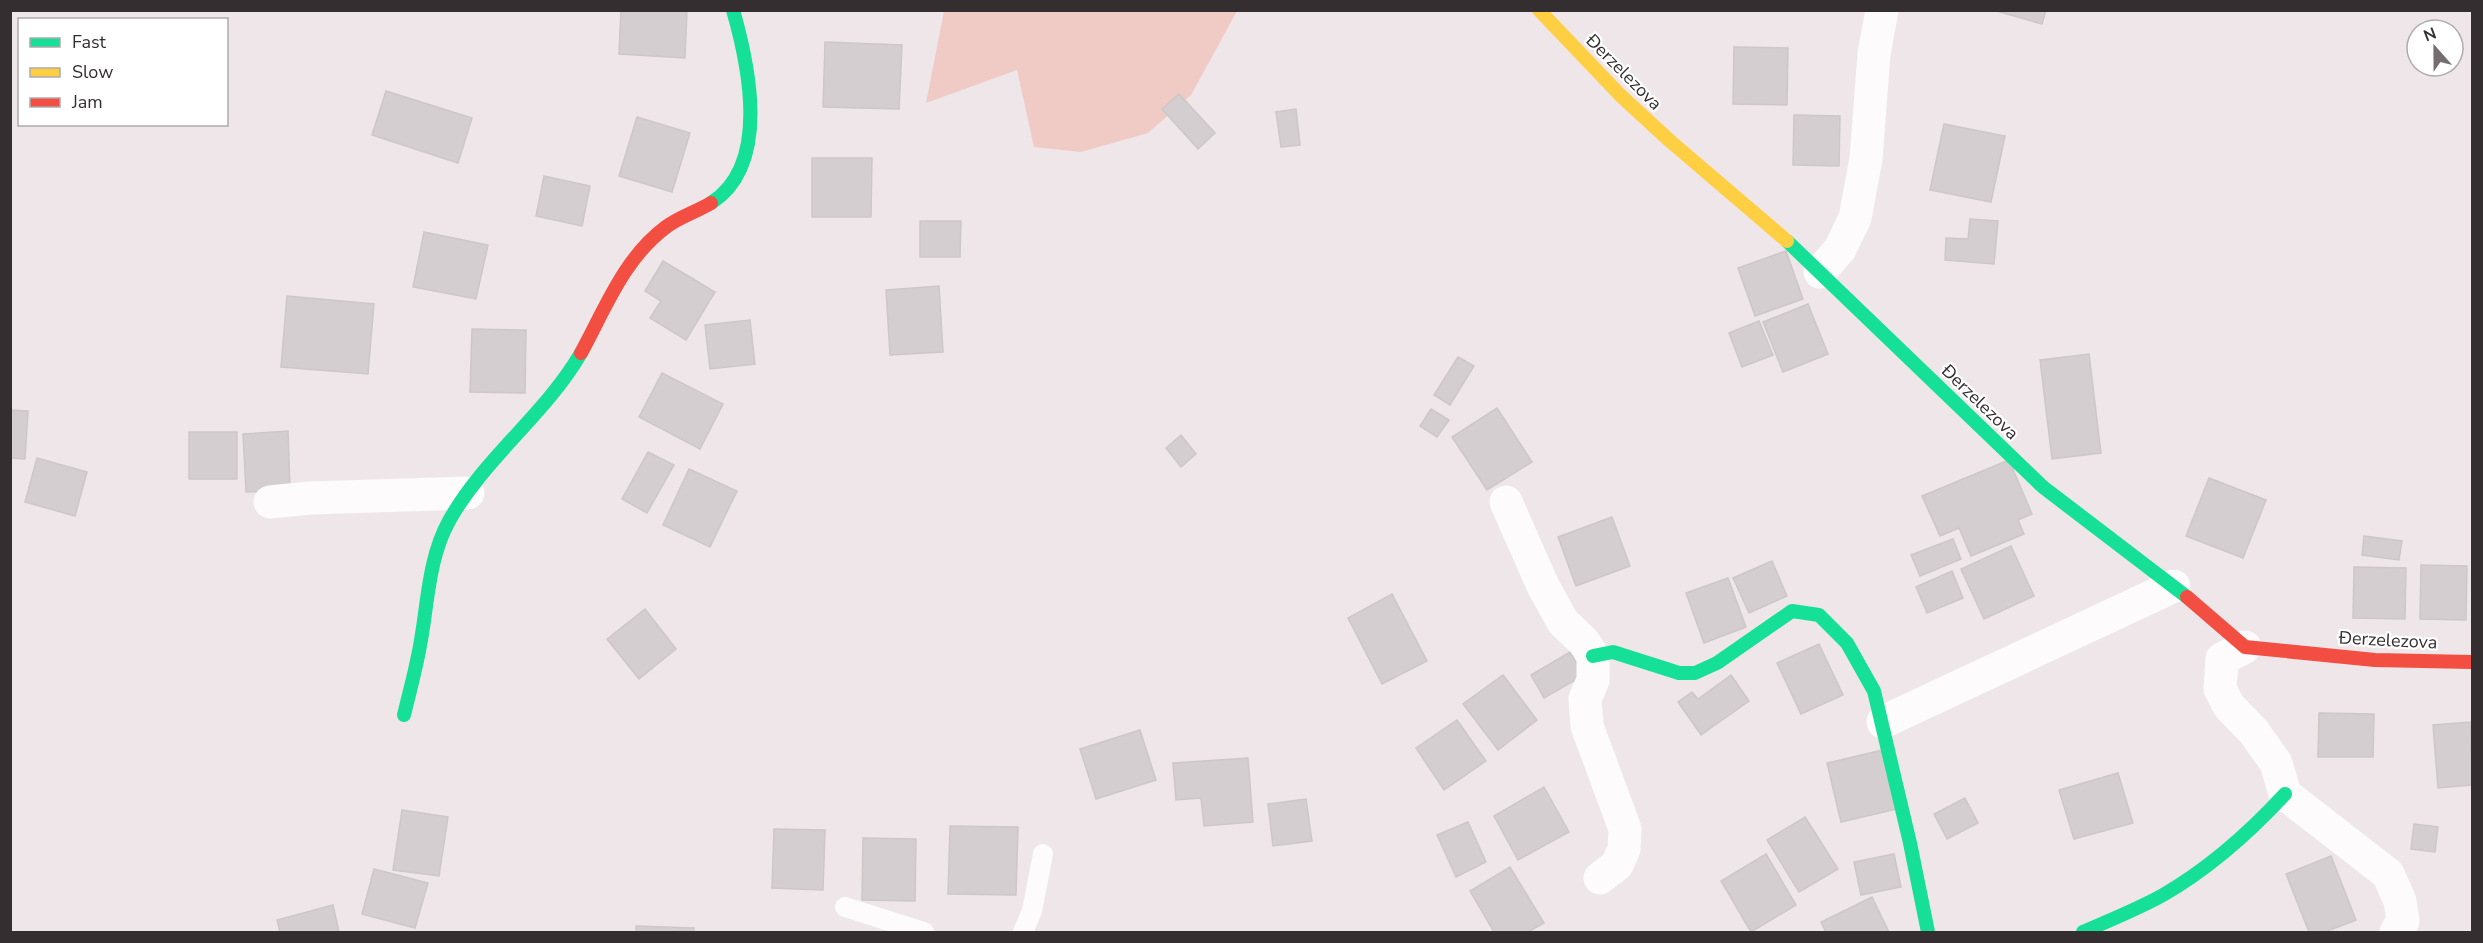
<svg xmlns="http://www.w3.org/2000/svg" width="2483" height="943" viewBox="0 0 2483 943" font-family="'Nunito Sans',sans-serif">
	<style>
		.green { fill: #f0cac4 }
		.building { fill: #d5ced0; stroke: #cdc7c8; stroke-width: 1.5 }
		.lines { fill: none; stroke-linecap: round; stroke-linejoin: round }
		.lane { stroke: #fdfbfc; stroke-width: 20 }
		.street { stroke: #fdfbfc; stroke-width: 33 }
		.fast { stroke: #16e098; stroke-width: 14 }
		.slow { stroke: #ffcf43; stroke-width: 14 }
		.jam { stroke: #f24e42; stroke-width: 14 }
		.labels { text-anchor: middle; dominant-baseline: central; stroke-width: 4.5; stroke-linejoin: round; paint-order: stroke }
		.street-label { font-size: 18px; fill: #342e30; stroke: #fff }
	</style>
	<rect width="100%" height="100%" fill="#efe6e9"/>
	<!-- green -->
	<polygon class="green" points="944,11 1237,11 1191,95 1148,133 1081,152 1034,147 1017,70 926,103"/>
	<!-- building -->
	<g class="building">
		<polygon points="621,10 687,10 685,58 619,54"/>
		<polygon points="1993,10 2046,10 2042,24"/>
		<polygon points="825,42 902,45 899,109 823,107"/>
		<polygon points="1734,47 1788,48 1787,105 1733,104"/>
		<polygon points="386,91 472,118 458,163 372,135"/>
		<polygon points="1179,94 1215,133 1198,149 1162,109"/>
		<polygon points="1296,109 1300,145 1281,147 1276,112"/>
		<polygon points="1794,115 1840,116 1839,166 1793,165"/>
		<polygon points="637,117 690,133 672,192 619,176"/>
		<polygon points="1944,124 2005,136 1991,202 1930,190"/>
		<polygon points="812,158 872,158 871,217 812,217"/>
		<polygon points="544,176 590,186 582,226 536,216"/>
		<polygon points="1970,219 1998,221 1994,264 1945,260 1946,238 1968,239"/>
		<polygon points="920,221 961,221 960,257 920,257"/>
		<polygon points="424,232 488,245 476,299 413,287"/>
		<polygon points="1786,251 1803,299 1755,316 1738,268"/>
		<polygon points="663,261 715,292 686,340 650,318 661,301 645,291"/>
		<polygon points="939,286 943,352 890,355 886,290"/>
		<polygon points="287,296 374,304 368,374 281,367"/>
		<polygon points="1808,304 1828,354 1783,372 1763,322"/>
		<polygon points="750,320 755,364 710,369 705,325"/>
		<polygon points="1759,321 1773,355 1742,367 1729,333"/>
		<polygon points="472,329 526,330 525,393 470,392"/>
		<polygon points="2089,354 2101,453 2052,459 2040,360"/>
		<polygon points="1458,357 1474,366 1450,405 1434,395"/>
		<polygon points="662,373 723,404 700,449 639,417"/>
		<polygon points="1497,408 1532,462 1487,490 1452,437"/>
		<polygon points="1431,409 1449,420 1437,437 1420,426"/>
		<polygon points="10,410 28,411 25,459 10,458"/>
		<polygon points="288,431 290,490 246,492 243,434"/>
		<rect x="189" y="432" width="48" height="47"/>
		<polygon points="1181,435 1196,454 1181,467 1166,448"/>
		<polygon points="648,452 674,465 647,513 622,499"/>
		<polygon points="37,458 87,472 75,516 25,502"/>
		<polygon points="2009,460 2032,514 2018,520 2024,534 1971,556 1959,528 1940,536 1922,496"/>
		<polygon points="689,469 737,491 710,547 663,525"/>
		<polygon points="2209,478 2266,500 2243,558 2186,536"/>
		<polygon points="1612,517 1630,566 1576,586 1558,537"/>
		<polygon points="2364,536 2402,541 2399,560 2362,555"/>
		<polygon points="1953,539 1961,559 1920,576 1911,555"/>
		<polygon points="2011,546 2034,596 1984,619 1961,569"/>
		<polygon points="1772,561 1787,596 1749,613 1733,578"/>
		<polygon points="2421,565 2467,566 2466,620 2420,619"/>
		<polygon points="2354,567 2406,568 2405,619 2353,618"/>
		<polygon points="1952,571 1963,598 1927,613 1916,587"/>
		<polygon points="1728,578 1746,627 1704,643 1686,593"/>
		<polygon points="1392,594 1427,661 1382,684 1348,618"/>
		<polygon points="645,609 676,649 639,679 607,639"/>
		<polygon points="1819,644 1843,695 1801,714 1777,663"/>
		<polygon points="1570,652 1584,675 1544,698 1531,675"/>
		<polygon points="1503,675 1537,720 1498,750 1463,704"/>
		<polygon points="1731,675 1749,701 1701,735 1678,702 1692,692 1698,699"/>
		<polygon points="2319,713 2374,714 2373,757 2318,757"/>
		<polygon points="1457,720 1486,761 1444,790 1416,748"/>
		<polygon points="2471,722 2472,785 2438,788 2433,725"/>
		<polygon points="1140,730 1156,780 1096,799 1080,749"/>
		<polygon points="1883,750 1897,809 1841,822 1827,763"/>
		<polygon points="1248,758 1253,822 1204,826 1201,798 1176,800 1173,763"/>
		<polygon points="2118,773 2133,823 2074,839 2059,790"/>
		<polygon points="1544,787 1569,832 1518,860 1494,816"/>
		<polygon points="1965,798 1978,823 1947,839 1934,814"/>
		<polygon points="1306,799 1312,841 1273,846 1268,804"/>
		<polygon points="402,810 448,817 439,876 393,870"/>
		<polygon points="1805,817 1838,869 1799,892 1767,840"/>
		<polygon points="1468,822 1486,862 1456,877 1437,835"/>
		<polygon points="2414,824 2438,827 2435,852 2411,849"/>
		<polygon points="950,826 1018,827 1016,895 948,894"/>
		<polygon points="774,829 825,830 823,890 772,888"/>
		<polygon points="863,838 916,839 915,901 862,900"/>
		<polygon points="1766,854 1796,905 1751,932 1721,881"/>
		<polygon points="1894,854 1901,887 1861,895 1854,862"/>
		<polygon points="2331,856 2356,920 2325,932 2309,932 2286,874"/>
		<polygon points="1510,867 1544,923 1528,932 1494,932 1470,891"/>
		<polygon points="374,869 428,883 415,928 362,914"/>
		<polygon points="1872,897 1889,932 1826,932 1821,922"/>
		<polygon points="333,905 339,932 280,932 277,920"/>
		<polygon points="636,926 694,928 694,932 636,932"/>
	</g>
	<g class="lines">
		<!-- lane -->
		<g class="lane">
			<polyline points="845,907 924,932"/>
			<polyline points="1023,932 1032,911 1043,854"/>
		</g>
		<!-- street -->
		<g class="street">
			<polyline points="1820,272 1840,249 1855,218 1866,159 1874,54 1882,10"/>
			<polyline points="270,502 310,498 468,493"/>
			<polyline points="1506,502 1543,586 1563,622 1584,642 1593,656 1593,680 1585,699 1587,726 1625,829 1624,849 1617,865 1600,878"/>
			<polyline points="2245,647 2222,659 2220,689 2229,706 2254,732 2276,763 2285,794 2388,874 2400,901 2403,921 2396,932"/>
			<polyline points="1883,722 2174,586"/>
		</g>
		<!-- fast -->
		<g class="fast">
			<path d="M 711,203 C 771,165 749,66 733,10"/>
			<polyline points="1787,241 2043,487 2187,597"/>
			<polyline points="1593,656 1613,652 1679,673 1695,673 1717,663 1792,611 1819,615 1847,643 1874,691 1910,843 1928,932"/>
			<path d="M 404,715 C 410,690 417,665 421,640 C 428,600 429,557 449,521 C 484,458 545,415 581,353"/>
			<path d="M 2083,932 C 2110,920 2138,909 2163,895 C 2210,868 2249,833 2285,794"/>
		</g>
		<!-- slow -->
		<polyline class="slow" points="1539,10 1620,95 1670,141 1787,241"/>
		<!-- jam -->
		<g class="jam">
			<path d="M 581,353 C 605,309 624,258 666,227 C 679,217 696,212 711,203"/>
			<polyline points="2187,597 2245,647 2375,660 2472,662"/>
		</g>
	</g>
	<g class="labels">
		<!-- street labels -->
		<g class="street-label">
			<text transform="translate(1624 72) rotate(45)">Đerzelezova</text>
			<text transform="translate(1980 402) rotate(44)">Đerzelezova</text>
			<text transform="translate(2388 640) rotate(3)">Đerzelezova</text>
		</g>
	</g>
	<!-- border -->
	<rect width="2483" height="943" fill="none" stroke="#342e30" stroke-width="24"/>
	<!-- legend -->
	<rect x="18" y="18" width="210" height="108" fill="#ffffff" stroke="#aeabac" stroke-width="1.5"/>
	<rect x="30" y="38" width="30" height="9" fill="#16e098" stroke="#aeabac" stroke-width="1.5"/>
	<text x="72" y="48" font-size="18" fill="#342e30">Fast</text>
	<rect x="30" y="68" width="30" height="9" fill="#ffcf43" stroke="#aeabac" stroke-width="1.5"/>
	<text x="72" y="78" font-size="18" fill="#342e30">Slow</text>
	<rect x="30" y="98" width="30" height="9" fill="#f24e42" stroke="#aeabac" stroke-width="1.5"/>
	<text x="72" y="108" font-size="18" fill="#342e30">Jam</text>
	<!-- north arrow -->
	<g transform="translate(2435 48) rotate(339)"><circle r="28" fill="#ffffff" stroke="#aeabac" stroke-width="1.5"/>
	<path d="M0-4.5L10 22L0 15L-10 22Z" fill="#756e71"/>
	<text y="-9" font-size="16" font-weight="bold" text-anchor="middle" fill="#342e30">N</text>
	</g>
</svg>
